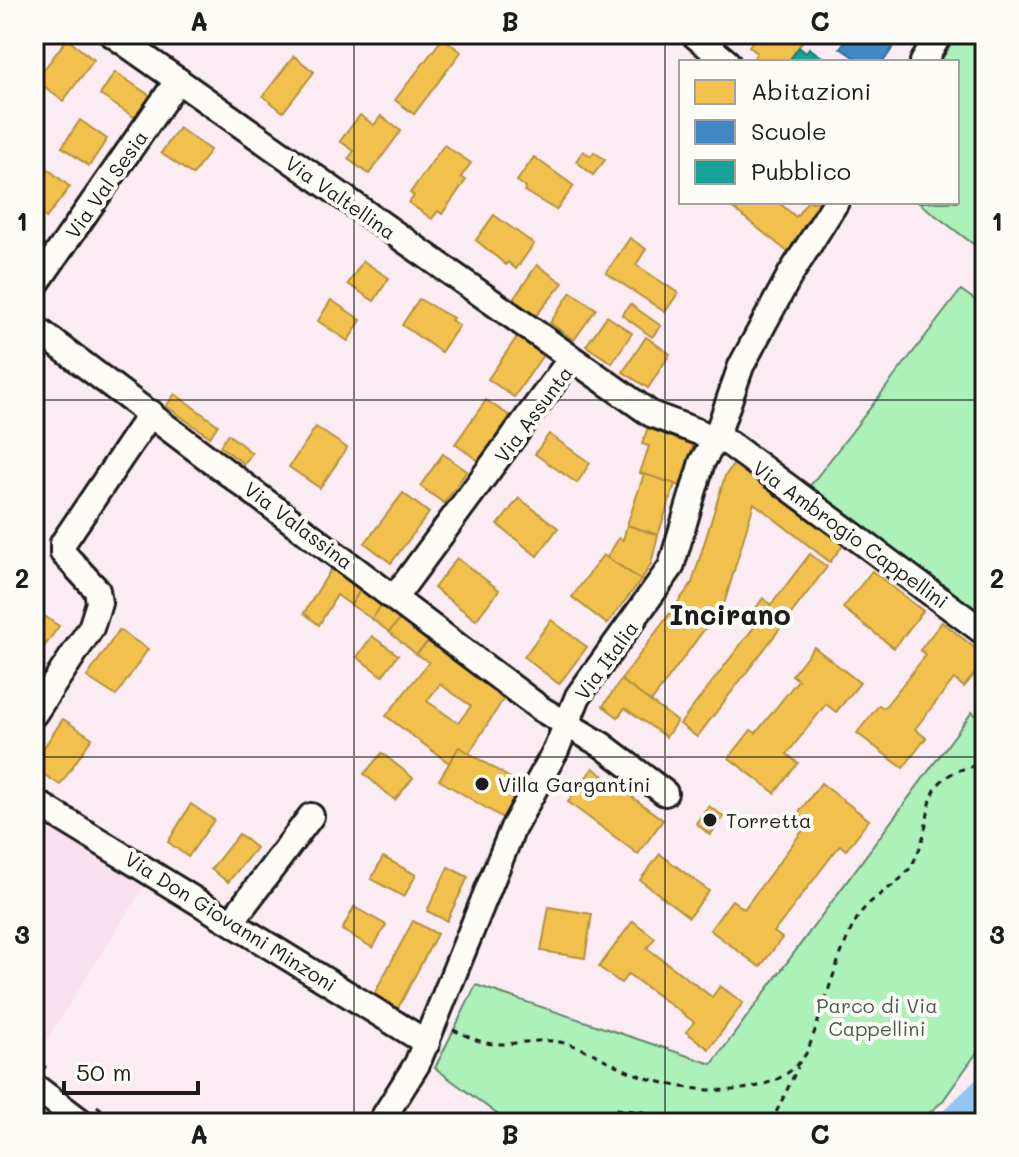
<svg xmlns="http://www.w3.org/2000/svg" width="1019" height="1157" viewBox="0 0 1019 1157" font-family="Mali,sans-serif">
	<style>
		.built { fill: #fae1f0 }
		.green { fill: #acf0ba; stroke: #64866b; stroke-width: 2 }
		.homes { fill: #f2c14e; stroke: #b2903f; stroke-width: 2; fill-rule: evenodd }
		.schools { fill: #3f88c5; stroke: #346892; stroke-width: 2 }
		.public { fill: #17a398; stroke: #187a73; stroke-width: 2 }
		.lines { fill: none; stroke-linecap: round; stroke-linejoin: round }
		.river { stroke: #92c5ef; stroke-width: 32 }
		.minor-casing { stroke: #1c1c1c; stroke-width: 30 }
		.path { stroke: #1c1c1c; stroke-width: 3; stroke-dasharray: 6 6; stroke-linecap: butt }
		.minor { stroke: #fdfcf7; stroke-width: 24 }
		.grid { fill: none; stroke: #1c1c1c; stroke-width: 2; stroke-opacity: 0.55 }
		.poi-dot { fill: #1c1c1c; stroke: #fdfcf7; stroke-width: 3 }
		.labels { text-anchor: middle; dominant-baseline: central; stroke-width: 8; stroke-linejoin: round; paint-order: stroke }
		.street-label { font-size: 20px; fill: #1c1c1c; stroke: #fdfcf7 }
		.poi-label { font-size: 20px; fill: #1c1c1c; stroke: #fdfcf7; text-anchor: start }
		.park-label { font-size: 20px; fill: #475c4b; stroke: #fdfcf7 }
		.district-label { font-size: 28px; font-weight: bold; fill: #1c1c1c; stroke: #fdfcf7 }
		.neatline { fill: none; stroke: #1c1c1c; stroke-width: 3 }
		.grid-label { font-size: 26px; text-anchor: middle; font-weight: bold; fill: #1c1c1c }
	</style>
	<rect width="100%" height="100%" fill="#fbecf3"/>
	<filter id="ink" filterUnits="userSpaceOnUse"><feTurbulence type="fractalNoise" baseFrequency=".0125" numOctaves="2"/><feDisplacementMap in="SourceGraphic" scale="16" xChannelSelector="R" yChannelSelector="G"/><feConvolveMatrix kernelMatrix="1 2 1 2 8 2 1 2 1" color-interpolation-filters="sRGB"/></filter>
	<g filter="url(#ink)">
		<!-- built -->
		<polygon class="built" points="34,808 150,878 36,1056 34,1055"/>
		<!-- green -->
		<g class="green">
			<polygon points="958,34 985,34 985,253 918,202 957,202 957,62 940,62"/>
			<polygon points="961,290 985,307 985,617 810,486"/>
			<polygon points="972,712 985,723 985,1041 942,1102 917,1123 509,1123 435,1068 476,985 712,1064"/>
		</g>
		<!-- homes -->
		<g class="homes">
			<polygon points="758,34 797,34 804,39 788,62 751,62 757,53 749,46"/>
			<polygon points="443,38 461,52 414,114 395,100"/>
			<polygon points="67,39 94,60 63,101 36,80"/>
			<polygon points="294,56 314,72 283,112 263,96"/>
			<polygon points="115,72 152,97 137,119 100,95"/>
			<polygon points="360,115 374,125 381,116 401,131 369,174 348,159 354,151 340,141"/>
			<polygon points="80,120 107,139 89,166 62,147"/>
			<polygon points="179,128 210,150 193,175 161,153"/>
			<polygon points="444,145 471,163 461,177 466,180 442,214 438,211 432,219 409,203 414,196 410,193"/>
			<polygon points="583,151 591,156 594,152 605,160 593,175 576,161"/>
			<polygon points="534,157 574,186 556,210 524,191 526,188 517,181"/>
			<polygon points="43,165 70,187 46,218 34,209 34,176"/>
			<polygon points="725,202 778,202 796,217 807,202 828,202 793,256"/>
			<polygon points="494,215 534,244 516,269 508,262 506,265 476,240"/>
			<polygon points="630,238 646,249 636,265 678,293 665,312 606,273"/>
			<polygon points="363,261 389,278 374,301 348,284"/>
			<polygon points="537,265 563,283 535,317 512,301"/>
			<polygon points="571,292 596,309 574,340 550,323"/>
			<polygon points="419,299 453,318 451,320 459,326 441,352 402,325"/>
			<polygon points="331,300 361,320 348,341 318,321"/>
			<polygon points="630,304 661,326 652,337 622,315"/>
			<polygon points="607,316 632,333 612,363 586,346"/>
			<polygon points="517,337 543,355 514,397 488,379"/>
			<polygon points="646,337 670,354 648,388 623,372"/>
			<polygon points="175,394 218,425 210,437 166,406"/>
			<polygon points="486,400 510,416 479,461 455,444"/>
			<polygon points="316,427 347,448 320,488 289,467"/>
			<polygon points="648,427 694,442 680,486 640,473 649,446 642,444"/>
			<polygon points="228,434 252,453 244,464 220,446"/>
			<polygon points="549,434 590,463 577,483 535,454"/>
			<polygon points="443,454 467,471 444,503 420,486"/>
			<polygon points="739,457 847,540 830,562 754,503 725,601 651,702 621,680 692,583 725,476"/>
			<polygon points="644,474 675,484 658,535 627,525"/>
			<polygon points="403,493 429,513 391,563 365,543"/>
			<polygon points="519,498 558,528 537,556 498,525"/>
			<polygon points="627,525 658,535 651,564 641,580 607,557 619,538 623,540"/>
			<polygon points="810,554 827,567 697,737 680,724 764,614 756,608 763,598 771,605"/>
			<polygon points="603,555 641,580 607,624 572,597"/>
			<polygon points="457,558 499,590 476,620 434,588"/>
			<polygon points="335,563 364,584 351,605 337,595 319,625 304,613"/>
			<polygon points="872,571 923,611 894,648 843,608"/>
			<polygon points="364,584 384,602 372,619 351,605"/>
			<polygon points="384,602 403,616 389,632 372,619"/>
			<polygon points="34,609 59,626 42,650 34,645"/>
			<polygon points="403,616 432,638 416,654 389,632"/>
			<polygon points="551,620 587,647 559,684 524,657"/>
			<polygon points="942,622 985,656 985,661 964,687 954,679 915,729 926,738 903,768 857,733 879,705 884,708 926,655 920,650"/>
			<polygon points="119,630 148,649 116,696 87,677"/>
			<polygon points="372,636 398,655 382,676 357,657"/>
			<path d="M 432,638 L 506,695 L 469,753 L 459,747 L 449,763 L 386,716 L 429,662 L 416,654 ZM 440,684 L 471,706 L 458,723 L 427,701 Z"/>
			<polygon points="814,647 860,683 836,712 826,704 787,754 798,763 775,793 729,758 751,730 756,733 798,680 792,675"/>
			<polygon points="621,680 677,721 666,737 625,708 618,717 603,706"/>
			<polygon points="63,719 92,738 60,785 34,768 34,762"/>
			<polygon points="459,747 525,787 513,824 439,780"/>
			<polygon points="382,753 413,778 395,800 364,774"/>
			<polygon points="593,768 663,820 638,854 568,802"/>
			<polygon points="821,783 869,820 846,850 840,845 774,932 782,938 760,967 710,930 732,900 744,909 809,822 798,814"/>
			<polygon points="191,804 214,820 188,857 168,842"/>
			<polygon points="709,806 724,817 710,835 696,823"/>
			<polygon points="239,834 256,848 228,882 211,869"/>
			<polygon points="660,854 709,891 689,917 640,880"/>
			<polygon points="383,857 416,875 404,897 371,879"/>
			<polygon points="448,867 468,877 447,921 427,911"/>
			<polygon points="354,907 386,925 373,948 342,930"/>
			<polygon points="549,907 592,914 585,958 541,951"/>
			<polygon points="413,921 437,934 397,1010 372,998"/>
			<polygon points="633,921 655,938 647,948 712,997 720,986 743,1003 709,1049 686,1032 694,1022 628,974 621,983 599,967"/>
		</g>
		<!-- schools -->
		<polygon class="schools" points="850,34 902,34 883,62 861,62 840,48"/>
		<!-- public -->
		<polygon class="public" points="799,47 806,53 809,48 822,57 819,62 788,62"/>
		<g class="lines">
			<!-- river -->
			<polyline class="river" points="954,1123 985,1093"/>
			<!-- minor casing -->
			<g class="minor-casing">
				<g id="minor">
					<polyline points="112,34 651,414 730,444 985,633"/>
					<polyline points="693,34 727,62"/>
					<polyline points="923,62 940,34"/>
					<polyline points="34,287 178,80"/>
					<polyline points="34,327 541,709 602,745 665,793"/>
					<polyline points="395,597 570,360"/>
					<polyline points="34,714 91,628 99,603 97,590 63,553 63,543 151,413"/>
					<polyline points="34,801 427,1043"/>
					<polyline points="232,921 311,816"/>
					<polyline points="34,1086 83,1123"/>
					<polyline points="380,1123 417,1064 513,828 556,750 578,696 671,567 702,462 716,438 741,366 790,275 836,202"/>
				</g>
			</g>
			<!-- path -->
			<g class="path">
				<path d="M 453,1030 C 466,1035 479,1043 493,1044 C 516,1045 537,1038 560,1042 C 587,1047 608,1063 633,1073 C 682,1093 775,1106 807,1052 C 822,1016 840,943 860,914 C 874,893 902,885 913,863 C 940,813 911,775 985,764"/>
				<polyline points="34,1059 46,1068"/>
				<polyline points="97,1106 119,1123"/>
				<polyline points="616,1109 643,1112 669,1123"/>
				<polyline points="34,1118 40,1123"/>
				<polyline points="771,1123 798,1067"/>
			</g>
			<!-- minor -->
			<use href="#minor" class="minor"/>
		</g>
	</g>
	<!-- grid -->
	<path class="grid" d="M 354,34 L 354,1123M 665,34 L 665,1123M 34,400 L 985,400M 34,757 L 985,757"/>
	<!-- markers -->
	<g class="poi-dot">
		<circle cx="482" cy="784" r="8"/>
		<circle cx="710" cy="820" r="8"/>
	</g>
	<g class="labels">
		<!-- street labels -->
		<g class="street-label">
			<text transform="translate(106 184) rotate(-55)">Via Val Sesia</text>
			<text transform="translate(341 197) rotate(35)">Via Valtellina</text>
			<text transform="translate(533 414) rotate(-53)">Via Assunta</text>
			<text transform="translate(299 525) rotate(37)">Via Valassina</text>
			<text transform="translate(851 534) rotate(36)">Via Ambrogio Cappellini</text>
			<text transform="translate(606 660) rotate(-54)">Via Italia</text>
			<text transform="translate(231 921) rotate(32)">Via Don Giovanni Minzoni</text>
		</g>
		<!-- poi labels -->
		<g class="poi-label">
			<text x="498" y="784">Villa Gargantini</text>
			<text x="726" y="820">Torretta</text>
		</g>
		<!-- park labels -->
		<g class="park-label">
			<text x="877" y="1005">Parco di Via<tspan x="877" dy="23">Cappellini</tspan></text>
		</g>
		<!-- district labels -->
		<g class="district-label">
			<text x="730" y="614">Incirano</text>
		</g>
	</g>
	<!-- margin -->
	<rect width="1019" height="1157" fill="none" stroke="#fdfcf7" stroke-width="88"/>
	<!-- legend -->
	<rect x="679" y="60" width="280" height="144" fill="#fdfcf7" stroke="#a3a29f" stroke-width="2"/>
	<rect x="695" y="80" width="40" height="24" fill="#f2c14e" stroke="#a3a29f" stroke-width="2"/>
	<text x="751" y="100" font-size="24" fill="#1c1c1c">Abitazioni</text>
	<rect x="695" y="120" width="40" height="24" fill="#3f88c5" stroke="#a3a29f" stroke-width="2"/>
	<text x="751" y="140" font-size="24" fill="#1c1c1c">Scuole</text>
	<rect x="695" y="160" width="40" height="24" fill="#17a398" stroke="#a3a29f" stroke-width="2"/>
	<text x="751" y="180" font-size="24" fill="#1c1c1c">Pubblico</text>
	<!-- scale -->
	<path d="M64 1081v12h134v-12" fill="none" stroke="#1c1c1c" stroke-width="4"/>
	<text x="76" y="1081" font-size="24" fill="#1c1c1c" stroke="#fdfcf7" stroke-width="6" paint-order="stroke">50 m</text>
	<rect x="44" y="44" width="931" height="1069" class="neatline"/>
	<g class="grid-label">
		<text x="199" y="31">A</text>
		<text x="510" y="31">B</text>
		<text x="820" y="31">C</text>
		<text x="22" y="231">1</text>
		<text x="997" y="231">1</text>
		<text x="22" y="588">2</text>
		<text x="997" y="588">2</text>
		<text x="22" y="944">3</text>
		<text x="997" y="944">3</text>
		<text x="199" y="1144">A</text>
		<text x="510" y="1144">B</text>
		<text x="820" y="1144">C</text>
	</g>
</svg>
